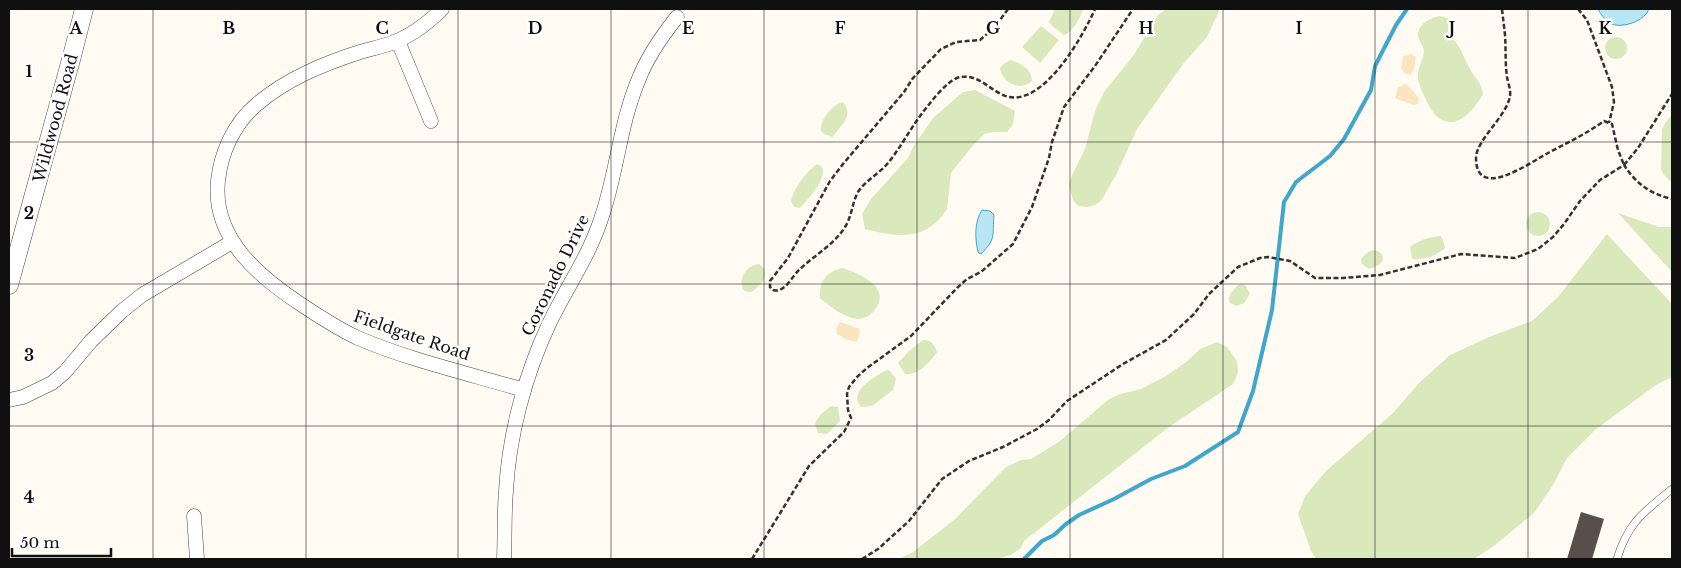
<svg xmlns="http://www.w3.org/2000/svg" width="1681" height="568" viewBox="0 0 1681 568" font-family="'Libre Baskerville',serif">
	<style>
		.green { fill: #dae9bc }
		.sand { fill: #fae5c0 }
		.water { fill: #b8e6f5; stroke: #40a6cb }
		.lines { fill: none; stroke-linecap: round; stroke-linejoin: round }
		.stream { stroke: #40a6cb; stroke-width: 4 }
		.building { fill: #584f4c }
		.service-casing { stroke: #434343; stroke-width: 8 }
		.minor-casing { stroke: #434343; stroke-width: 15 }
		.tertiary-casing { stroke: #434343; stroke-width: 19 }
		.path { stroke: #323232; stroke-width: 2.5; stroke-dasharray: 5 2.5; stroke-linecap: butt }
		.service { stroke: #fff; stroke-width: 7 }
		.minor { stroke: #fff; stroke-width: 14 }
		.tertiary { stroke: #fff; stroke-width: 18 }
		.grid { fill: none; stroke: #101010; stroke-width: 1; stroke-opacity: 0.55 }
		.labels { text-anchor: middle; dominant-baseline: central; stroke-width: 5; stroke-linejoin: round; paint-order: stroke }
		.street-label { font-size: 16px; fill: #101010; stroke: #fff }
		.grid-label { font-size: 16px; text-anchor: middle; font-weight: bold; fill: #101010; stroke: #fff; stroke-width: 5; stroke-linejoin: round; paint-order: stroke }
	</style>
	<rect width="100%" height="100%" fill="#fffbf3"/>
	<!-- green -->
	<g class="green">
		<path d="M 1055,9 L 1083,9 C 1080,18 1073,32 1064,35 L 1052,26 L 1049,22 Z"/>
		<polygon points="1166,9 1220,9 1207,37 1183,64 1137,129 1117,173 1101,201 1095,205 1088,207 1078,206 1073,200 1069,185 1072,175 1085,149 1095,111 1104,92 1133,56 1158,15"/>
		<path d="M 1440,16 L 1450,19 L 1453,22 L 1451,37 C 1461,46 1463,57 1470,69 C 1475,78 1482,83 1483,94 C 1468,121 1444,137 1427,102 C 1424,95 1420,88 1418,80 C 1416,69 1424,60 1424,50 C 1423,45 1418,40 1418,35 C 1418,24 1431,17 1440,16 Z"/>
		<polygon points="1041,26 1059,40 1040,63 1022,47"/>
		<circle cx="1616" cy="48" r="11"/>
		<path d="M 1011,60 C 1021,63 1032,70 1032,81 C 1020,92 1002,83 1000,68 L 1003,64 Z"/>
		<path d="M 975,90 L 1015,111 L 1013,124 L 1007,132 L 994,132 L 984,134 L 969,150 L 951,173 L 947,209 C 926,242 897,237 865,229 L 862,214 L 871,199 L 908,158 L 913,147 L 933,118 L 963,92 Z"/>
		<path d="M 843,102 C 854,117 842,123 833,137 L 824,134 L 821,131 C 820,119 832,105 843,102 Z"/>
		<polygon points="1672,115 1672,183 1664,175 1661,169 1662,130 1665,123"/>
		<path d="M 817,164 L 821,166 L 823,170 C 823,184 809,198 800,208 L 795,207 L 791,202 C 793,189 806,172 817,164 Z"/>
		<circle cx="1538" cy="224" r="12"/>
		<polygon points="1618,213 1659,227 1672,227 1672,272"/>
		<polygon points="1607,234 1672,304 1672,377 1656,385 1595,430 1567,458 1553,485 1534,513 1495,545 1474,559 1316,559 1311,551 1298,514 1305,496 1326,471 1393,413 1419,383 1450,355 1489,337 1532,321 1558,297"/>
		<path d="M 1441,236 L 1443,240 L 1445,248 C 1436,256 1424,260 1412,259 L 1410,247 C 1419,240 1429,237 1441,236 Z"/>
		<path d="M 1373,250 C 1378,251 1380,252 1383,256 C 1383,265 1377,266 1369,269 L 1362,264 L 1361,259 L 1368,252 Z"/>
		<path d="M 759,264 C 772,273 762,285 751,292 L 744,291 C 737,278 746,266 759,264 Z"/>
		<path d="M 842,268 C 859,273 894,288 874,311 C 870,316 864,319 857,319 C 844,317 830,307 820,298 C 819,281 826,272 842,268 Z"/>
		<polygon points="1242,284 1246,286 1250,294 1244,303 1236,306 1230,303 1229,299 1230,294 1238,285"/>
		<path d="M 923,340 C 931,339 935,345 937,352 C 931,361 918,376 905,374 L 898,363 L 909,351 Z"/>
		<polygon points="1217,342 1227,347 1237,361 1238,373 1233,384 1169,427 1024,541 1021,548 1011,555 995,559 899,559 913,552 955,519 1006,467 1021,460 1031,459 1060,441 1109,399 1120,394 1141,389 1166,376 1186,362 1200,349"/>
		<path d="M 887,370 L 890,371 L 896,379 L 893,390 L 872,406 L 861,407 C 847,392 875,376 887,370 Z"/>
		<polygon points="831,406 838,407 840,421 827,434 818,433 815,423 821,414"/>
	</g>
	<!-- sand -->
	<g class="sand">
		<polygon points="1411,54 1416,57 1414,69 1410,75 1404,73 1401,68 1403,56"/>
		<path d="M 1405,84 C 1410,86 1415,94 1419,98 L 1418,104 L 1413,105 L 1395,98 L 1398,87 Z"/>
		<polygon points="840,322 860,329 858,341 856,342 845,339 837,334 836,328"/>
	</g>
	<!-- water -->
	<g class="water">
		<path d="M 1598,9 L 1649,9 C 1645,20 1627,27 1615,25 C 1607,23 1601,15 1598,9 Z"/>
		<path d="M 982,210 L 990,211 L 994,215 C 992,235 997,238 981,254 L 978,252 C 975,239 974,222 982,210 Z"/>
	</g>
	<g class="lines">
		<!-- stream -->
		<polyline class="stream" points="1024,559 1042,541 1054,535 1066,524 1079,515 1114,499 1151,479 1185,466 1238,432 1253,391 1272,310 1284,202 1296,182 1330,156 1344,139 1371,90 1375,66 1396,25 1407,9"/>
	</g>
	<!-- building -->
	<polygon class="building" points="1581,512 1604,519 1592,559 1567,559"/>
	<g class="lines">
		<!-- service casing -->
		<g class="service-casing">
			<path id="service" d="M 1617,559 C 1628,522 1644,512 1672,489"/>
		</g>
		<!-- minor casing -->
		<g class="minor-casing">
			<g id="minor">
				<path d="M 442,9 C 427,24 410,37 389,44 C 380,47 370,49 360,52 C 323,64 286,79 256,105 C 234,124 221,152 218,181 C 212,238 259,277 302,305 C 320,317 338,329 358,338 C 409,360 470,374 524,390"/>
				<polyline points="398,41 431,121"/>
				<polyline points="9,400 23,397 52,383 65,372 91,341 122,311 142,295 232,242"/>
				<polyline points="194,516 197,559"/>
				<path d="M 504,559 C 505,537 504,514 506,491 C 509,435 525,375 549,324 C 566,288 590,255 602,216 C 617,172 620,124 638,81 C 647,57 661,37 677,17"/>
			</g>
		</g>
		<!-- tertiary casing -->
		<g class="tertiary-casing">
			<polyline id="tertiary" points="9,285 72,56 84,9"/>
		</g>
		<!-- path -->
		<g class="path">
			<path d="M 1008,9 L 995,27 L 980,40 L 956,42 L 941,49 L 913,78 L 904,92 L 843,164 L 830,181 L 788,258 L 770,281 L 770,287 L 773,290 C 777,291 779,291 783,288 C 789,284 793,276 798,271 C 813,256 834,245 845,227 C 852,216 852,203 858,192 C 866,180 880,173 888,163 C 901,147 910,129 923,112 C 930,103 946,82 957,78 C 978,71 991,93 1009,97 C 1045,104 1083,36 1095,9"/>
			<path d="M 1502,9 C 1503,18 1504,26 1505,35 C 1506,49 1505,63 1507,77 C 1508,83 1511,90 1510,96 C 1507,116 1476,140 1476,158 C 1476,202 1531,162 1548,153 C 1567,143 1586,134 1604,121 L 1612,124 L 1618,150 L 1624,165"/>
			<polyline points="1578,9 1587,20 1612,87 1614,102 1609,123"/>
			<polyline points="1624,165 1638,148 1672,94"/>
			<polyline points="752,559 809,466 844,432 851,418 848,410 847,394 849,387 857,377 867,368 911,336 957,288 967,279 981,272 1013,244 1032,207 1049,158 1052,142 1064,107 1095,66 1133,9"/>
			<path d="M 862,559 L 878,549 L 909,521 L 942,479 L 969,461 L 1003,447 L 1037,429 L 1049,420 L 1067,401 L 1123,364 L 1166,340 L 1194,314 L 1209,294 L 1238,267 L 1260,258 L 1268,257 L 1290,261 L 1315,278 L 1343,278 L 1380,275 L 1461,254 L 1515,258 L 1538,249 L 1553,237 L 1564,224 L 1580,201 L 1600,180 L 1624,165 C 1636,184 1651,194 1672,199"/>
		</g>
		<!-- service -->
		<use href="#service" class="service"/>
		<!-- minor -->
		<use href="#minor" class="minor"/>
		<!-- tertiary -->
		<use href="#tertiary" class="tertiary"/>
	</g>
	<!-- grid -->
	<path class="grid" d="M 153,9 L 153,559M 306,9 L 306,559M 458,9 L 458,559M 611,9 L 611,559M 764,9 L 764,559M 917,9 L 917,559M 1070,9 L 1070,559M 1223,9 L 1223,559M 1375,9 L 1375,559M 1528,9 L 1528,559M 9,142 L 1672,142M 9,284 L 1672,284M 9,426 L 1672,426"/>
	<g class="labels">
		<!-- street labels -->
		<g class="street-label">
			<text transform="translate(55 118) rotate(-75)">Wildwood Road</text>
			<text transform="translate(555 275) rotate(-64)">Coronado Drive</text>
			<text transform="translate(412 335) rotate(19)">Fieldgate Road</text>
		</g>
	</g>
	<g class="grid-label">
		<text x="76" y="34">A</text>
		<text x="229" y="34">B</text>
		<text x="382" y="34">C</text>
		<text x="535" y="34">D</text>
		<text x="688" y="34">E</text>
		<text x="840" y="34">F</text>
		<text x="993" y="34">G</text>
		<text x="1146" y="34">H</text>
		<text x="1299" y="34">I</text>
		<text x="1452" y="34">J</text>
		<text x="1605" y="34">K</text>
		<text x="29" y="77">1</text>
		<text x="29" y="219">2</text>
		<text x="29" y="361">3</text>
		<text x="29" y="503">4</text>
	</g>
	<!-- border -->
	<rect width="1681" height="568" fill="none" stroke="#101010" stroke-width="20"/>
	<!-- scale -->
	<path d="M12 548v8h99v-8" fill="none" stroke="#101010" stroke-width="2.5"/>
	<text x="20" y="548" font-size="15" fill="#101010" stroke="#ffffff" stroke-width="4" paint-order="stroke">50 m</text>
</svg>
